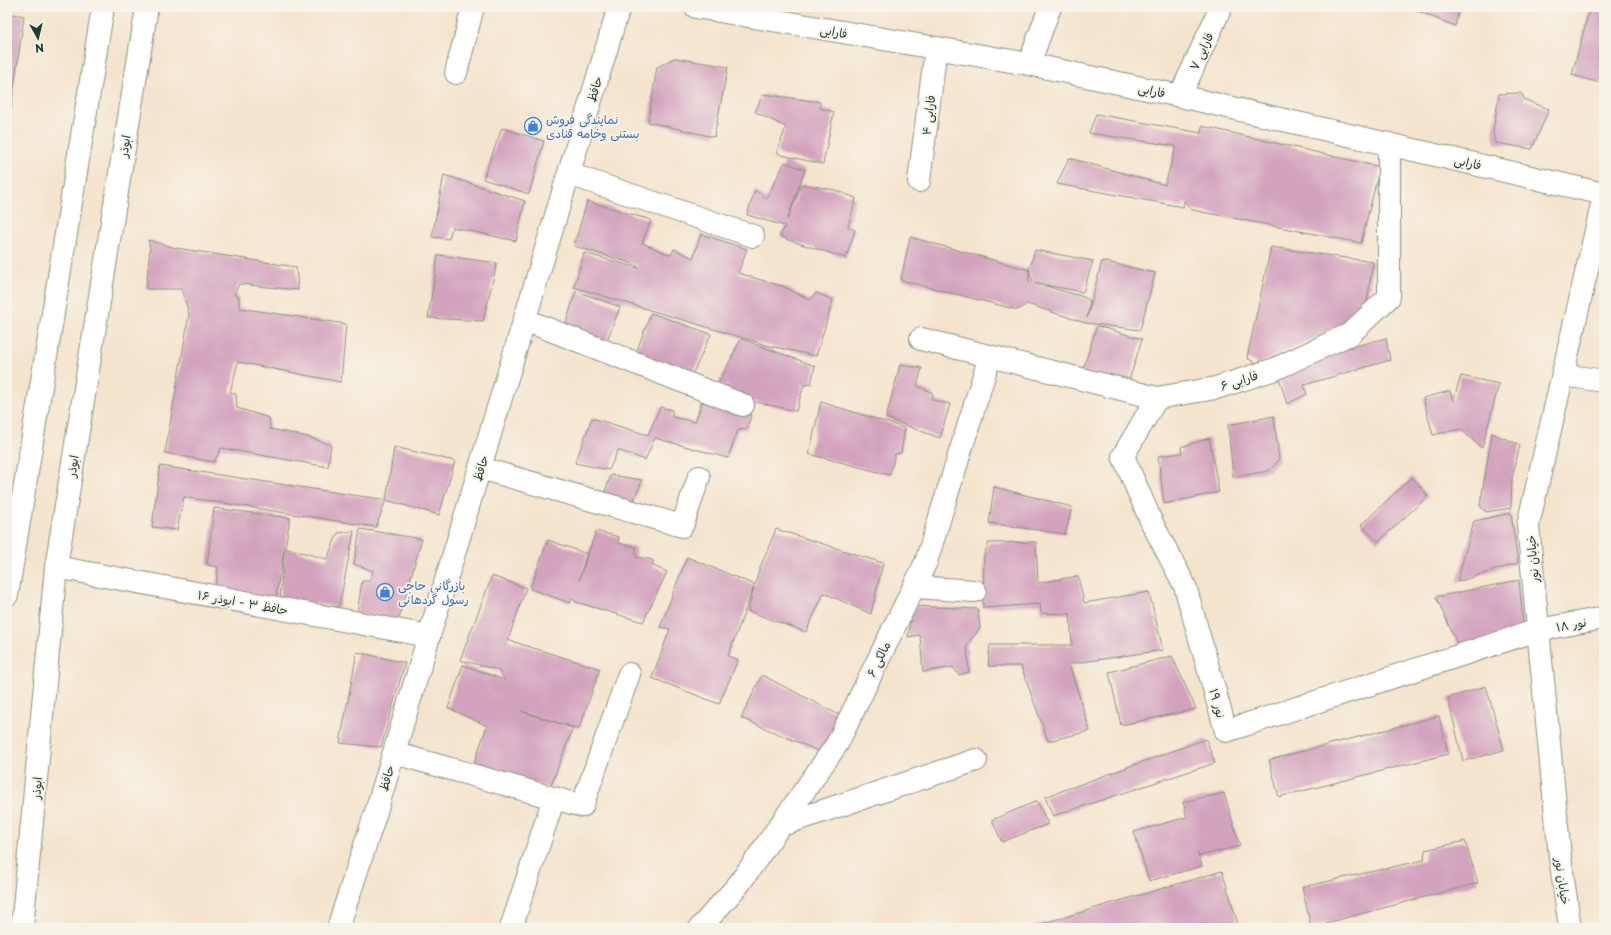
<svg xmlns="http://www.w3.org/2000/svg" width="1611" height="935" viewBox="0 0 1611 935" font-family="'Playpen Sans','Playpen Sans Arabic',sans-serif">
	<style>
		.building { fill: #d3a3be }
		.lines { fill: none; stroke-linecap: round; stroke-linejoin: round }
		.minor-casing { stroke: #8a9080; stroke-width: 24 }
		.major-casing { stroke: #8a9080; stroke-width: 24 }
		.minor { stroke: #fff; stroke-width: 22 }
		.major { stroke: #fff; stroke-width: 22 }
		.labels { text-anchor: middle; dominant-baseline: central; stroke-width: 3.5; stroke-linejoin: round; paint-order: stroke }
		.street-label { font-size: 12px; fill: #1f3d34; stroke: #f7f3e8 }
		.shop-label { font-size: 12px; fill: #366cbe; stroke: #f7f3e8; text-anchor: start }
	</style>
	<rect width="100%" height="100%" fill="#f7f3e8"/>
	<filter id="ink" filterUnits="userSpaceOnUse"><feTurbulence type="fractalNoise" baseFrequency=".025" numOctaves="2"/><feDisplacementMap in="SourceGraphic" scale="8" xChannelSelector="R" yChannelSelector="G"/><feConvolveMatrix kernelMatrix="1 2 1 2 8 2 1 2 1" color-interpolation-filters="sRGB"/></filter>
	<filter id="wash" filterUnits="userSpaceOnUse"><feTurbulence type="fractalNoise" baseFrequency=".012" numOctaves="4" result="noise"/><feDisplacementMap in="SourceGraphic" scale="16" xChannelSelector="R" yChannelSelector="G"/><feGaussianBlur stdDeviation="0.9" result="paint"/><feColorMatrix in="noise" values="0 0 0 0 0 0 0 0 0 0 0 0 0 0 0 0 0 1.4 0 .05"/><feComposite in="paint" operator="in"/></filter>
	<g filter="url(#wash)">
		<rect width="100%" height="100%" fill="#f5e4cd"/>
		<g id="blocks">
			<!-- building -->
			<g class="building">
				<polygon points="1408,7 1460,7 1455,26"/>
				<polygon points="1590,7 1604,7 1604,84 1572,75"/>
				<polygon points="7,13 24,16 8,130 7,130"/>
				<polygon points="675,58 728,67 714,137 648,122 657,67"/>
				<polygon points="1521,93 1525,100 1549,109 1532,149 1495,143 1493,132 1499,94"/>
				<polygon points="763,94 820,102 820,108 834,112 823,164 781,155 777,152 786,127 755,112"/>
				<polygon points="1096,114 1201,133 1202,126 1380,167 1361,243 1192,210 1184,201 1183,207 1057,184 1069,158 1165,185 1176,146 1089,133"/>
				<polygon points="502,128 544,141 529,194 483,179"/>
				<polygon points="785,162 805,170 787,220 802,184 835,190 856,198 848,227 855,230 846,258 788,240 780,236 785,226 747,215 755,190 766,199"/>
				<polygon points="444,175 525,201 516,241 452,227 449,239 432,237"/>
				<polygon points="587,201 651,220 642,243 671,255 674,249 693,258 701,234 747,249 738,273 785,287 810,300 816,293 833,300 816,356 766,345 574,287 584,253 639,268 634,264 574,246"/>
				<polygon points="910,237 1029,270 1029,281 1033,282 1029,270 1035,250 1093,261 1083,292 1035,283 1084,297 1090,301 1087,318 1102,261 1155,273 1140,330 1086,323 1027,304 1018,310 901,280"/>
				<polygon points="148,240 176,248 296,267 298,290 239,284 234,294 239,297 239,308 346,324 341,382 238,362 230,392 236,394 237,408 269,418 270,429 308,437 331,445 328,467 221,448 214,462 165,453 189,315 182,289 146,289 150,249"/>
				<polygon points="1271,247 1373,262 1365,315 1258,364 1247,358"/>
				<polygon points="438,255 497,263 483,321 428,318"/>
				<polygon points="576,291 620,307 604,348 563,332"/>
				<polygon points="651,313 711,334 692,375 634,358"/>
				<polygon points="1097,326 1142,339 1128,384 1082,372"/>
				<polygon points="1386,338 1390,360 1304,385 1307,394 1287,404 1279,377 1310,358"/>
				<polygon points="741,339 815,366 811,384 804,385 796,411 729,396 729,386 718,384"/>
				<polygon points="900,365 922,368 917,386 933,393 932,400 950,404 940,438 886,418"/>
				<polygon points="1461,376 1499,384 1482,448 1460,429 1433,435 1423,398 1450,391 1453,401"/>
				<polygon points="702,402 751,415 747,429 738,430 728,458 655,438 645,460 618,450 609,470 575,463 592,418 648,435 660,407 672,410 672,417 695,422"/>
				<polygon points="821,402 905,428 901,453 895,454 890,475 809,454"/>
				<polygon points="1274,416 1279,460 1269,471 1233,477 1228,425"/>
				<polygon points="1492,433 1520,445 1512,478 1511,508 1486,512 1480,506"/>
				<polygon points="1209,438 1219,492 1164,504 1158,456 1182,453 1181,447"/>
				<polygon points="394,447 455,461 439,515 386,500"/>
				<polygon points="160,466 386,500 376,527 184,497 177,530 152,527"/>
				<polygon points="611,475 642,480 632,506 602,499"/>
				<polygon points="1412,477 1428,496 1378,542 1361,525"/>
				<polygon points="994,487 1072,507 1065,534 989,523"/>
				<polygon points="214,508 290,518 285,548 327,559 338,533 354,531 339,607 280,599 284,550 275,602 215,593 218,567 207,565"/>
				<polygon points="1511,513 1518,563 1457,582 1474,521"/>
				<polygon points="360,529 422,539 398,621 357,614 362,581 370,581 373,571 354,564"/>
				<polygon points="776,529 883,563 871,614 824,593 806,632 748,611 754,587 728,656 738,660 719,704 652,678 670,629 660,627 687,557 755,585 759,570"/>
				<polygon points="596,531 619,537 618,543 636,547 636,557 653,560 653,566 667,572 643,622 576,602 572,598 570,603 530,589 548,540 587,554 579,580"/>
				<polygon points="1036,542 1038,583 1078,576 1084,603 1149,592 1163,650 1069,664 1090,731 1048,741 1021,666 988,666 990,645 1072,645 1070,614 1041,613 1040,604 983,608 984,555 989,543"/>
				<polygon points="492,576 526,588 508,640 600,669 579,729 521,711 573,728 550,788 472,769 487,726 448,708 463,665 505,680 498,670 460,660"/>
				<polygon points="1519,580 1524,635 1459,648 1436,597"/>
				<polygon points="913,606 978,609 980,628 967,645 969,672 959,675 953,667 923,672 920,635 908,637"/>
				<polygon points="357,652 405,663 381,747 340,743"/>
				<polygon points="1172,656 1196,709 1121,725 1109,672"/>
				<polygon points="762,675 843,717 821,752 741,718"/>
				<polygon points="1486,686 1504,750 1463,761 1448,698"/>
				<polygon points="1439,716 1448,754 1279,797 1269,760"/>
				<polygon points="1206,739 1215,763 1053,816 1045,797"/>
				<polygon points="1224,793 1240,846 1199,856 1197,852 1202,866 1149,881 1134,832 1187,817 1183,802"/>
				<polygon points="1037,801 1048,824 1002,842 992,820"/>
				<polygon points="1465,841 1478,883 1311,927 1302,887 1424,860 1425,850"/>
				<polygon points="1222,871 1239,927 1236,928 1027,928"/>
			</g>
		</g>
	</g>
	<g filter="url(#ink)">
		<use href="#blocks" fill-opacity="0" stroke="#8a9080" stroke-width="1"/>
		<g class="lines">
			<!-- minor casing -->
			<g class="minor-casing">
				<g id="minor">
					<polyline points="696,7 1029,64 1180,96 1604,194"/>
					<polyline points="1029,64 1050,7"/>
					<polyline points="456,73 473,7"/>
					<polyline points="1180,96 1221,7"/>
					<polyline points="569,174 753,236"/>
					<polyline points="919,181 936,48"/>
					<polyline points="525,320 743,405"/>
					<polyline points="921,339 1157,398 1216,388 1275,369 1350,334 1389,297 1389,144"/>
					<polyline points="1563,375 1604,381"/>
					<polyline points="1157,398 1123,456 1152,523 1185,586 1226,731 1538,630 1604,618"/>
					<polyline points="480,468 682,526 699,477"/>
					<polyline points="56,567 429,636"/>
					<polyline points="914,587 975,591"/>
					<polyline points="394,753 582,806 629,674"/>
					<polyline points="781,825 976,760"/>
					<polyline points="338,928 375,815 619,7"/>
					<polyline points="511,928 554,798"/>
					<polyline points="700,928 739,884 837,744 926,562 990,356"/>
					<polyline points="1570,928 1560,857 1528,525 1604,196"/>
				</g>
			</g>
			<!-- major casing -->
			<g class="major-casing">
				<g id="major">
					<polyline points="7,595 103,7"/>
					<polyline points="22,928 56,567 147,7"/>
				</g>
			</g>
			<!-- minor -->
			<use href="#minor" class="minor"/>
			<!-- major -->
			<use href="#major" class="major"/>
		</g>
	</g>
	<!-- icons -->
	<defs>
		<g id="shop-ring" transform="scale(0.9)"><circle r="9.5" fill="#f7f3e8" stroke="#3f7fe0" stroke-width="1.5"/><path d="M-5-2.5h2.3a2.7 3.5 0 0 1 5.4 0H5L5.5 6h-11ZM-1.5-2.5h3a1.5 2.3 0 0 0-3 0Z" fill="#3f7fe0"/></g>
	</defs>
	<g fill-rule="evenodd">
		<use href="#shop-ring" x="533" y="126"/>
		<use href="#shop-ring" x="385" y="592"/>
	</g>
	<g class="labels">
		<!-- street labels -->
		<g class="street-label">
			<text transform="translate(834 31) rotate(10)">فارابی</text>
			<text transform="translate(1201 51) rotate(-65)">فارابی ۷</text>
			<text transform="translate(594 89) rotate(-73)">حافظ</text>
			<text transform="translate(1152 90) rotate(12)">فارابی</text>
			<text transform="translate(928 115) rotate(-83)">فارابی ۴</text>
			<text transform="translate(124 146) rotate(-81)">ابوذر</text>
			<text transform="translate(1468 162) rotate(13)">فارابی</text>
			<text transform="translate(1239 380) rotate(-17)">فارابی ۶</text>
			<text transform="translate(72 466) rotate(-81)">ابوذر</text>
			<text transform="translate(480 468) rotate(-73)">حافظ</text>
			<text transform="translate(1532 559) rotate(-95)">خیابان نور</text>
			<text transform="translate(243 602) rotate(10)">حافظ ۳ - ابوذر ۱۶</text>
			<text transform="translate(1571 624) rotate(-11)">نور ۱۸</text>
			<text transform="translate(878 659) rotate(-64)">مالکی ۶</text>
			<text transform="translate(1218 703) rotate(75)">نور ۱۹</text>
			<text transform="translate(386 778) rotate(-73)">حافظ</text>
			<text transform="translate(36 788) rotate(-85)">ابوذر</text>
			<text transform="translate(1563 881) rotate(82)">خیابان نور</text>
		</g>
		<!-- shop labels -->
		<g class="shop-label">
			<text x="546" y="119">نمایندگی فروش<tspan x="546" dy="14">بستنی وخامه قنادی</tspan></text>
			<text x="398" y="585">بازرگانی حاجی<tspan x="398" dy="14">رسول گردهانی</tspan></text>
		</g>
	</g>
	<!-- margin -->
	<rect width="1611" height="935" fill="none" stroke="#f7f3e8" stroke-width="24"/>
	<!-- north arrow -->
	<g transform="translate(38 38) rotate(172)" stroke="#f7f3e8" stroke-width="3" paint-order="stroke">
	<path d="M0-3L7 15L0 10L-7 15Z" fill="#1f3d34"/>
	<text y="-6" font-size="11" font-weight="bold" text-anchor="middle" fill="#1f3d34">N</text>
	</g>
</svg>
